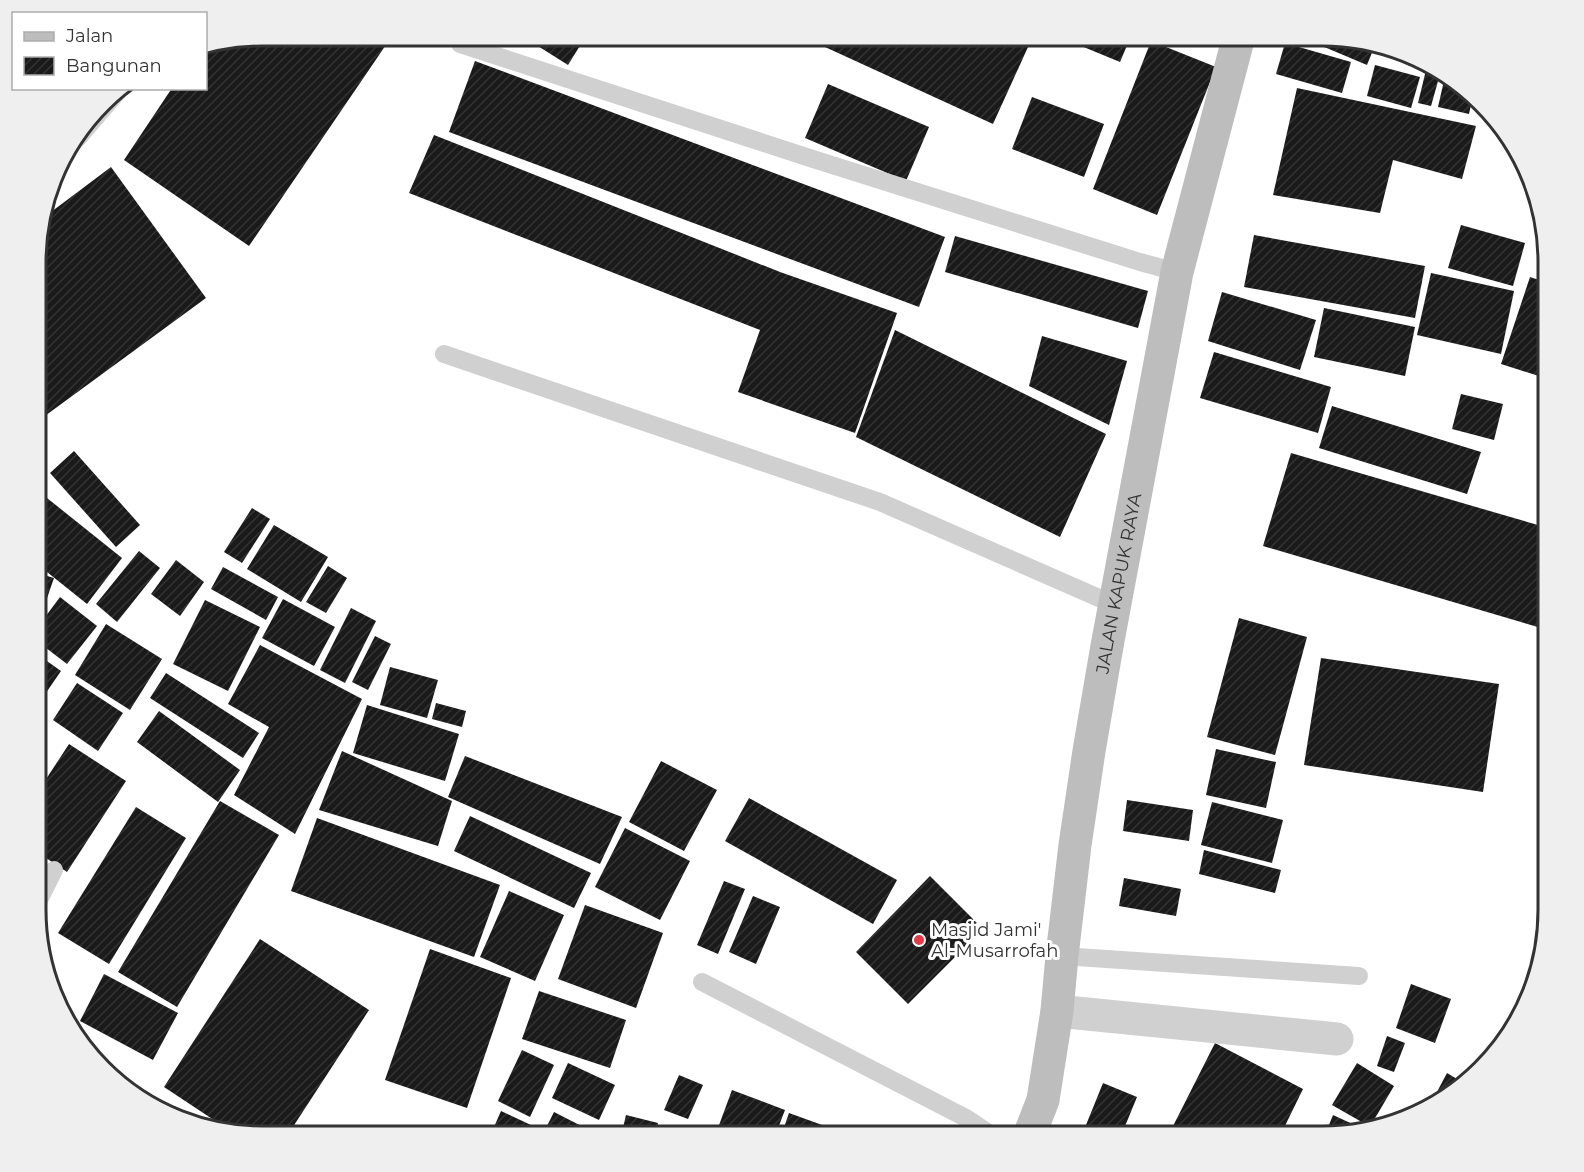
<svg xmlns="http://www.w3.org/2000/svg" width="1584" height="1172" viewBox="0 0 1584 1172" font-family="Montserrat,sans-serif">
	<style>
		.building { fill: url(#building-hatch) }
		.lines { fill: none; stroke-linecap: round; stroke-linejoin: round }
		.service { stroke: #d0d0d0; stroke-width: 18 }
		.minor { stroke: #d0d0d0; stroke-width: 33 }
		.secondary { stroke: #bdbdbd; stroke-width: 33 }
		.poi-dot { fill: #e63946; stroke: #fff; stroke-width: 2 }
		.labels { text-anchor: middle; dominant-baseline: central; stroke-width: 6; stroke-linejoin: round; paint-order: stroke }
		.street-label { font-size: 18px; fill: #333; stroke: #fff }
		.poi-label { font-size: 18px; fill: #333; stroke: #fff; text-anchor: start }
		.rim { fill: none; stroke: #333; stroke-width: 3 }
	</style>
	<defs>
		<pattern id="building-hatch" width="6" height="6" patternUnits="userSpaceOnUse" patternTransform="scale(1.5)"><rect width="6" height="6" fill="#1a1a1a"/><path d="M-1 1l2-2M0 6l6-6M5 7l2-2" fill="none" stroke="#333"/></pattern>
	</defs>
	<rect width="100%" height="100%" fill="#fff"/>
	<!-- building -->
	<g class="building">
		<polygon points="262,36 392,36 249,246 124,160 172,88 206,88 206,45"/>
		<polygon points="522,36 586,36 568,65"/>
		<polygon points="801,36 1033,36 993,124"/>
		<polygon points="1057,36 1131,36 1120,62"/>
		<polygon points="1304,36 1336,36 1375,45 1367,65 1303,38"/>
		<polygon points="1151,41 1216,67 1157,215 1093,189"/>
		<polygon points="1285,43 1351,62 1342,93 1276,74"/>
		<polygon points="475,61 945,237 919,307 449,132"/>
		<polygon points="1375,65 1420,77 1411,108 1367,96"/>
		<polygon points="1426,70 1440,74 1431,106 1418,103"/>
		<polygon points="1445,76 1471,92 1473,95 1469,114 1438,107"/>
		<polygon points="828,84 929,127 906,181 805,138"/>
		<polygon points="1297,88 1476,126 1462,179 1393,160 1380,213 1273,195"/>
		<polygon points="1032,97 1104,124 1084,177 1012,149"/>
		<polygon points="434,135 780,272 897,313 855,433 738,392 760,330 409,193"/>
		<polygon points="111,167 206,298 38,421 38,232 43,218"/>
		<polygon points="1461,225 1525,243 1513,286 1448,268"/>
		<polygon points="1254,235 1425,266 1415,318 1244,287"/>
		<polygon points="955,236 1148,291 1138,328 945,272"/>
		<polygon points="1431,273 1514,291 1501,354 1417,335"/>
		<polygon points="1530,277 1548,283 1548,379 1501,364"/>
		<polygon points="1222,292 1316,320 1300,370 1208,341"/>
		<polygon points="1324,308 1415,327 1405,376 1314,357"/>
		<polygon points="895,330 1106,434 1060,537 856,437"/>
		<polygon points="1042,336 1127,361 1109,425 1029,386"/>
		<polygon points="1214,352 1331,387 1318,433 1200,398"/>
		<polygon points="1461,394 1503,404 1494,440 1452,429"/>
		<polygon points="1332,406 1481,452 1467,494 1319,448"/>
		<polygon points="1548,417 1548,441 1540,439"/>
		<polygon points="74,451 140,525 116,547 50,473"/>
		<polygon points="1291,453 1548,528 1548,630 1263,546"/>
		<polygon points="47,498 122,558 87,604 37,564 37,509"/>
		<polygon points="252,508 270,519 242,563 224,552"/>
		<polygon points="274,525 328,557 301,602 247,569"/>
		<polygon points="139,551 160,568 117,622 96,604"/>
		<polygon points="176,560 204,582 180,616 151,594"/>
		<polygon points="328,566 347,578 326,613 306,602"/>
		<polygon points="223,567 278,597 266,620 211,589"/>
		<polygon points="37,573 54,578 44,607 37,605"/>
		<polygon points="60,597 97,626 67,664 37,641 37,628"/>
		<polygon points="283,599 335,627 314,666 262,638"/>
		<polygon points="205,600 260,627 228,691 173,664"/>
		<polygon points="351,608 376,621 345,683 320,670"/>
		<polygon points="1239,618 1307,637 1275,755 1207,737"/>
		<polygon points="106,624 162,659 130,710 75,675"/>
		<polygon points="375,636 391,644 368,690 352,682"/>
		<polygon points="260,645 362,699 295,834 234,795 269,727 228,704"/>
		<polygon points="37,654 61,671 37,706"/>
		<polygon points="1321,658 1499,684 1483,792 1304,765"/>
		<polygon points="390,667 438,680 427,718 380,705"/>
		<polygon points="166,673 259,733 243,758 150,698"/>
		<polygon points="77,683 123,713 98,751 53,720"/>
		<polygon points="436,703 466,711 462,727 432,719"/>
		<polygon points="367,705 459,734 445,781 353,753"/>
		<polygon points="159,711 240,770 218,802 137,742"/>
		<polygon points="69,744 126,781 67,872 37,852 37,793"/>
		<polygon points="1216,749 1276,762 1266,808 1206,795"/>
		<polygon points="342,751 452,801 438,846 319,810"/>
		<polygon points="465,756 622,817 600,864 448,797"/>
		<polygon points="661,761 717,790 684,851 629,822"/>
		<polygon points="749,798 897,880 873,924 725,841"/>
		<polygon points="1127,800 1193,810 1189,841 1123,831"/>
		<polygon points="220,801 279,835 177,1007 118,972"/>
		<polygon points="1212,802 1283,820 1272,863 1201,845"/>
		<polygon points="136,807 186,838 109,964 58,933"/>
		<polygon points="470,816 591,873 574,908 454,851"/>
		<polygon points="317,818 500,885 474,957 291,891"/>
		<polygon points="625,828 690,861 660,920 595,887"/>
		<polygon points="1204,850 1281,870 1275,893 1199,874"/>
		<polygon points="930,876 983,929 908,1004 856,952"/>
		<polygon points="1124,878 1181,889 1176,916 1119,906"/>
		<polygon points="724,881 745,889 718,954 697,945"/>
		<polygon points="509,891 564,915 535,981 480,957"/>
		<polygon points="753,896 780,907 756,964 729,952"/>
		<polygon points="585,905 663,933 636,1008 558,979"/>
		<polygon points="260,939 369,1010 287,1136 248,1136 232,1132 164,1087"/>
		<polygon points="430,949 511,978 467,1108 385,1080"/>
		<polygon points="104,974 178,1013 153,1060 80,1021"/>
		<polygon points="1411,984 1451,999 1435,1043 1396,1028"/>
		<polygon points="539,991 626,1020 610,1068 522,1039"/>
		<polygon points="59,1008 73,1019 70,1024 59,1010"/>
		<polygon points="1387,1036 1405,1043 1394,1072 1377,1066"/>
		<polygon points="1215,1043 1303,1089 1280,1136 1168,1136"/>
		<polygon points="522,1050 554,1065 530,1117 498,1101"/>
		<polygon points="568,1063 615,1085 599,1120 552,1098"/>
		<polygon points="1357,1063 1394,1086 1371,1125 1367,1125 1332,1105"/>
		<polygon points="1447,1073 1462,1082 1429,1107"/>
		<polygon points="679,1075 703,1085 688,1119 664,1110"/>
		<polygon points="1103,1083 1137,1097 1121,1136 1111,1136 1086,1125"/>
		<polygon points="732,1090 785,1110 775,1136 715,1136"/>
		<polygon points="501,1111 533,1126 528,1136 490,1136"/>
		<polygon points="554,1112 601,1136 542,1136"/>
		<polygon points="789,1113 836,1130 834,1136 781,1136"/>
		<polygon points="626,1115 658,1123 655,1136 621,1136"/>
		<polygon points="1333,1115 1359,1127 1325,1135"/>
	</g>
	<g class="lines">
		<!-- service -->
		<g class="service">
			<polyline points="460,44 813,159 1140,262 1177,272"/>
			<polyline points="73,141 78,138 121,88"/>
			<polyline points="444,354 880,502 1115,605"/>
			<polyline points="37,904 54,870"/>
			<polyline points="1062,956 1359,976"/>
			<polyline points="702,982 966,1118 993,1136"/>
		</g>
		<!-- minor -->
		<polyline class="minor" points="1057,1011 1337,1039"/>
		<!-- secondary -->
		<path class="secondary" id="s1" d="M 1029,1136 L 1043,1100 L 1057,1011 L 1062,956 L 1075,845 L 1089,751 L 1107,646 L 1177,272 L 1239,36"/>
	</g>
	<!-- markers -->
	<circle class="poi-dot" cx="919" cy="940" r="6"/>
	<g class="labels">
		<!-- street labels -->
		<g class="street-label">
			<text stroke="none"><textPath href="#s1" startOffset="561">JALAN KAPUK RAYA</textPath></text>
		</g>
		<!-- poi labels -->
		<g class="poi-label">
			<text x="931" y="930">Masjid Jami'<tspan x="931" dy="21">Al-Musarrofah</tspan></text>
		</g>
	</g>
	<!-- crop -->
	<path d="M0 0H1584V1172H0ZM262 46H1322A216 216 0 0 1 1538 262V910A216 216 0 0 1 1322 1126H262A216 216 0 0 1 46 910V262A216 216 0 0 1 262 46Z" fill="#efefef" fill-rule="evenodd"/>
	<path class="rim" d="M262 46H1322A216 216 0 0 1 1538 262V910A216 216 0 0 1 1322 1126H262A216 216 0 0 1 46 910V262A216 216 0 0 1 262 46Z"/>
	<!-- legend -->
	<rect x="12" y="12" width="195" height="78" fill="#ffffff" stroke="#adadad" stroke-width="1.5"/>
	<rect x="24" y="32" width="30" height="9" fill="#bdbdbd" stroke="#adadad" stroke-width="1.5"/>
	<text x="66" y="42" font-size="18" fill="#333333">Jalan</text>
	<rect x="24" y="57" width="30" height="18" fill="url(#building-hatch)" stroke="#adadad" stroke-width="1.5"/>
	<text x="66" y="72" font-size="18" fill="#333333">Bangunan</text>
</svg>
